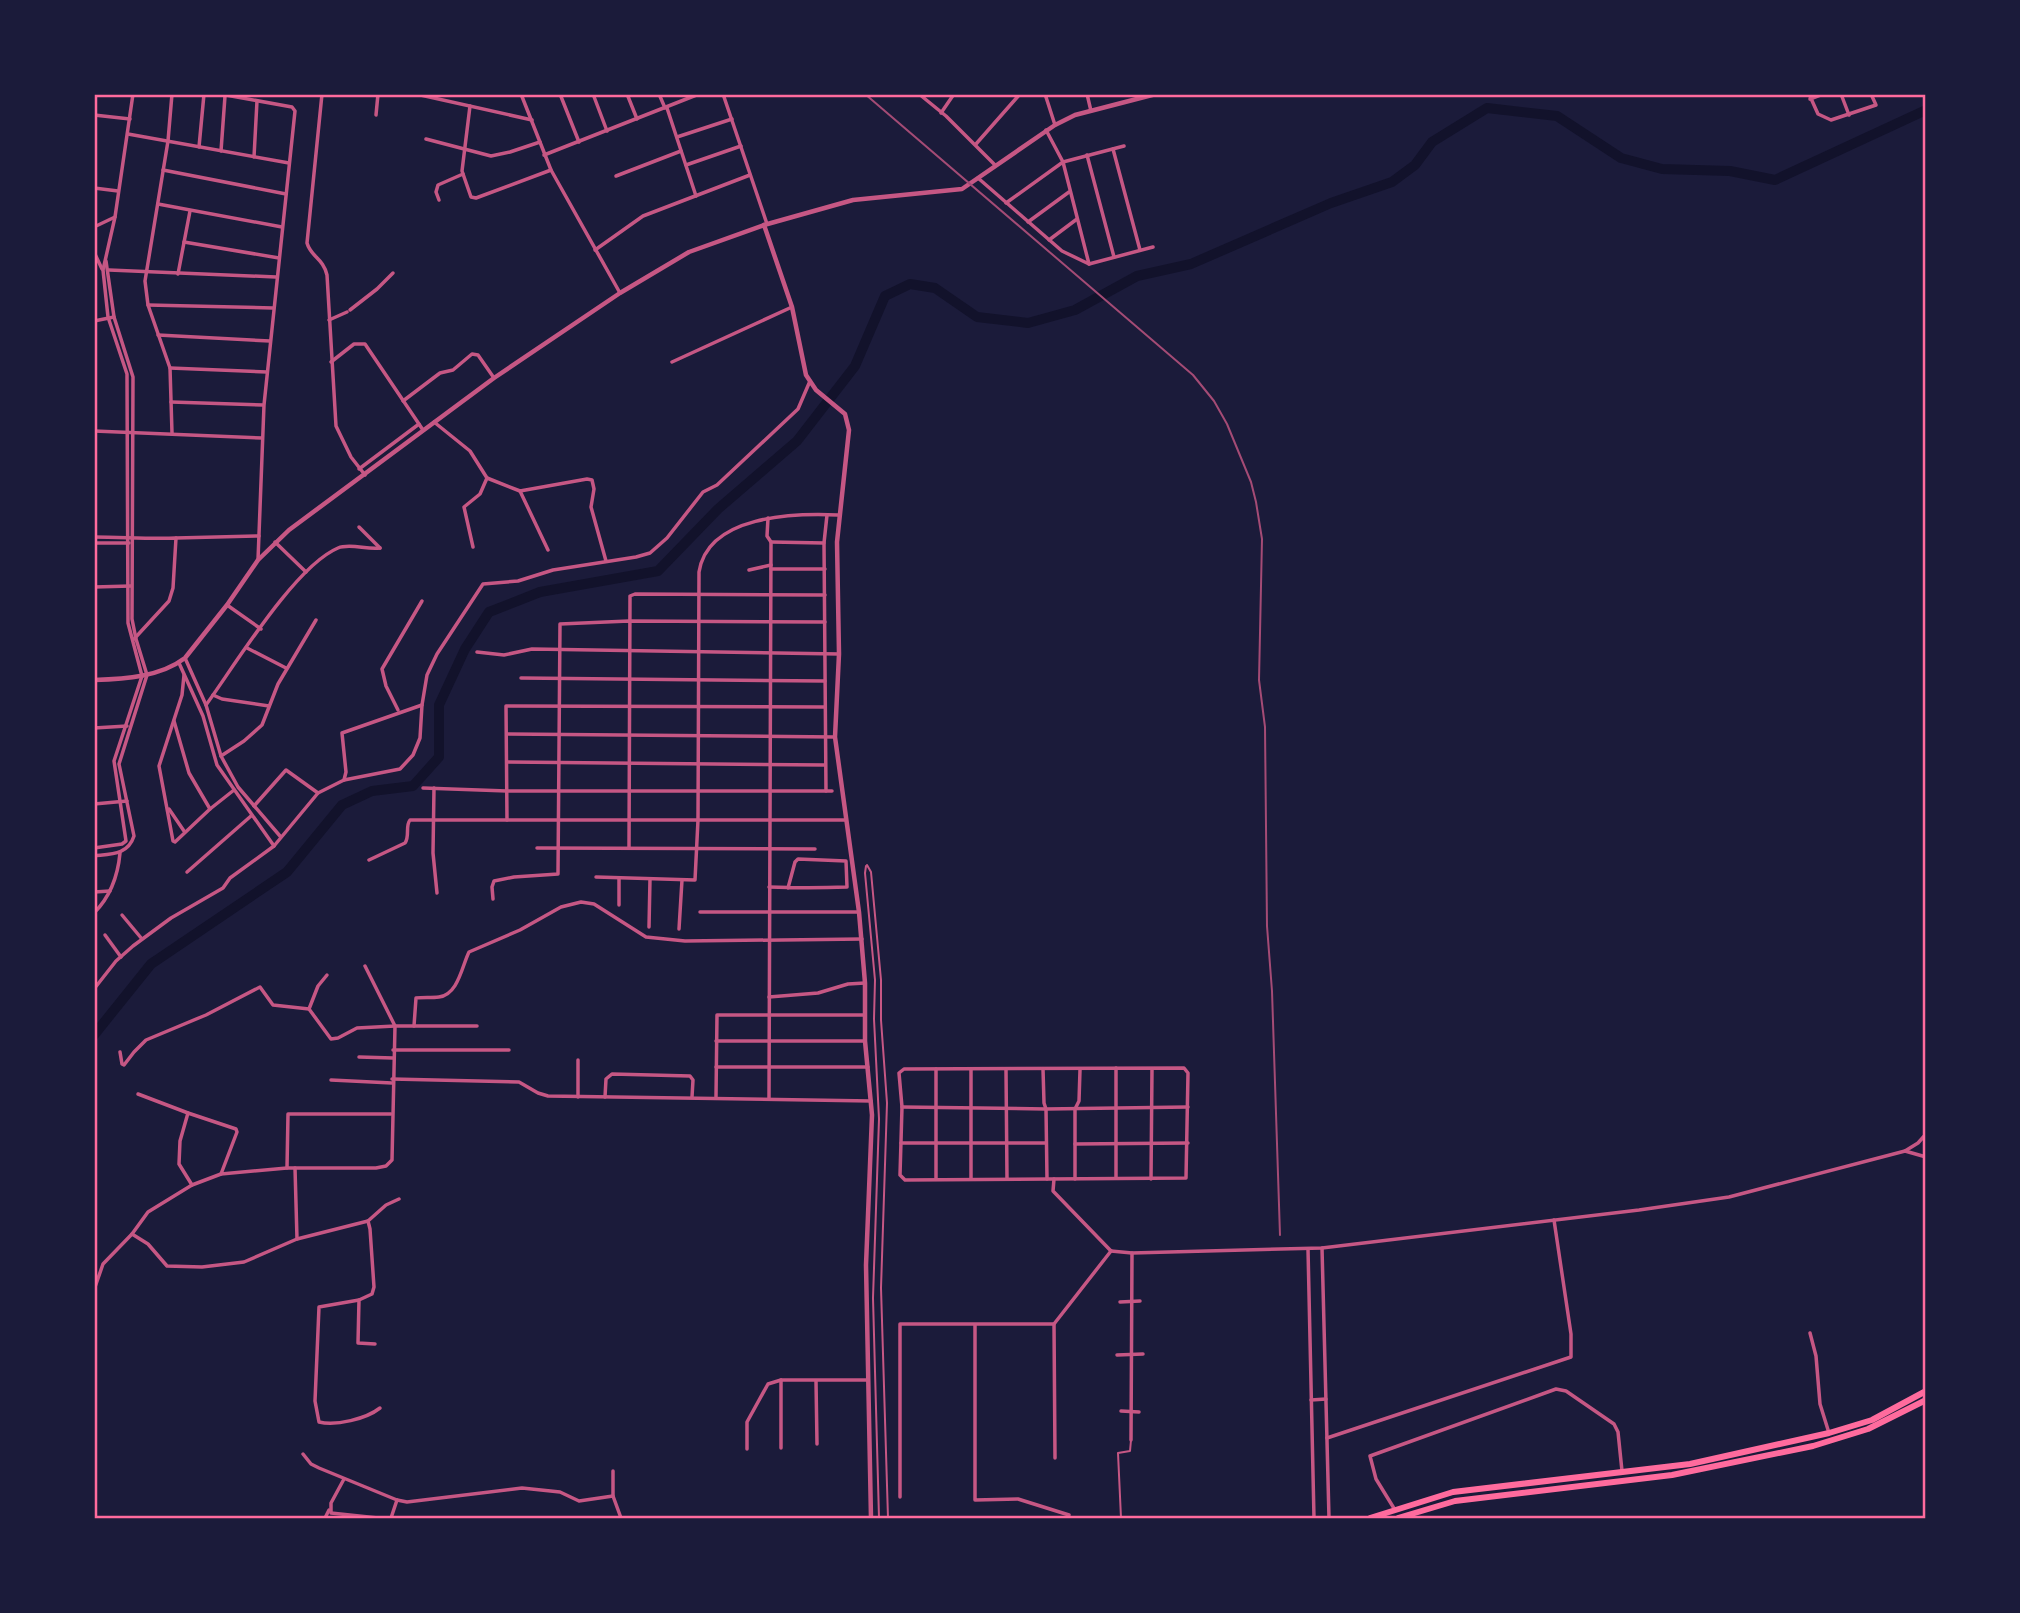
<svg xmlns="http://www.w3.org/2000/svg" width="2020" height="1613" viewBox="0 0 2020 1613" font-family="'PT Serif',serif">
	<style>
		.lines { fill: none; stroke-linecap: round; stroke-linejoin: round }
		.river { stroke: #12122b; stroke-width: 10 }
		.service { stroke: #c65784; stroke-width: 2 }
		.minor { stroke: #c65784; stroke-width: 3.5 }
		.tertiary { stroke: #c65784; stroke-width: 4.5 }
		.trunk { stroke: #ff6b9d; stroke-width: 6 }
		.rail { stroke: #a44b75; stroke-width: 2 }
		.neatline { fill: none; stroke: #ff6b9d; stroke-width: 2.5 }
	</style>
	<rect width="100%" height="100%" fill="#1b1b3a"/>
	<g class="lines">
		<!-- river -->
		<polyline class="river" points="94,1035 151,964 287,872 342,805 372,791 413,786 439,757 439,705 465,649 489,612 540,592 658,571 718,509 797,441 855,366 885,296 910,284 935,288 977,317 1028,323 1075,310 1137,276 1191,264 1331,203 1392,182 1415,165 1432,142 1487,108 1557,116 1621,158 1662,169 1730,171 1775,180 1926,110"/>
		<!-- service -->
		<g class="service">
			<polyline points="867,865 871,872 881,980 881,1020 887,1103 881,1288 888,1518"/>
			<polyline points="866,866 865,873 875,980 874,1019 879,1119 873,1298 879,1518"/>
			<polyline points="1121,1518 1118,1453 1130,1451 1131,1440"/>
		</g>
		<!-- minor -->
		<g class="minor">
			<polyline points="220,94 292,107 295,111 264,405 258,560"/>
			<path d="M 322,94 L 307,243 C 311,257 323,258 327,275 L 336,426 L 351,457 L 365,475"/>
			<polyline points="416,94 532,120"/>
			<polyline points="521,94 551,170 620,293"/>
			<polyline points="560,94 579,142"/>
			<polyline points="593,94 607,131"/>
			<polyline points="627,94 637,119"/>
			<polyline points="659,94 665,108"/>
			<polyline points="723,94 767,224"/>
			<polyline points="919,94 946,116 995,165"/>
			<polyline points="1045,94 1055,125"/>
			<polyline points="1087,94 1091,111"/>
			<polyline points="1809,94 1818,114 1831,120 1876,105 1871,94"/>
			<polyline points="1841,94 1849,115"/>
			<polyline points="1810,99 1823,94"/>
			<polyline points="470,106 462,171 471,197 476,198 551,170"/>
			<polyline points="667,108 696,196"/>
			<polyline points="941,113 954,94"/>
			<polyline points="94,115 130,119"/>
			<polyline points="376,115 378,94"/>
			<polyline points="1046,130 1063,162 1089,264"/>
			<polyline points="128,134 289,163"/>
			<polyline points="677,137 732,119"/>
			<polyline points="426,139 491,156 510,152 540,142"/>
			<polyline points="976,144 1020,94"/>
			<polyline points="199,147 204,94"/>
			<polyline points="1113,149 1140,250"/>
			<polyline points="221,151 225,96"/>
			<polyline points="544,155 699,94"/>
			<polyline points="1087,155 1114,257"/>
			<polyline points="254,157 257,101"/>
			<polyline points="686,165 741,146"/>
			<polyline points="163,170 286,194"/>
			<polyline points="616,176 681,151"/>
			<polyline points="978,178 1062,251 1089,264 1153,247"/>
			<polyline points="94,188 118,191"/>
			<polyline points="439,200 436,192 438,185 463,174"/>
			<polyline points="1006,203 1063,162 1124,146"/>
			<polyline points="158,204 282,227"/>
			<polyline points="1028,222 1069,192"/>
			<polyline points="94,227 115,217"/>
			<polyline points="1049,240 1077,219"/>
			<polyline points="184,242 279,258"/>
			<polyline points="595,250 643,216 750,175"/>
			<polyline points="94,252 102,269"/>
			<polyline points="109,270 276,277"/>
			<polyline points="178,274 190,211"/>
			<polyline points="148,305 273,308"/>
			<polyline points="350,310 377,289 393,273"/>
			<polyline points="329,320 347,312"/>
			<polyline points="94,321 114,317"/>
			<polyline points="158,335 270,341"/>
			<polyline points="331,362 354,344 365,344 423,430"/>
			<polyline points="672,362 792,307"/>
			<polyline points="170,368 267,372"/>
			<polyline points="403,401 440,373 453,370 472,354 478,355 494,378"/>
			<polyline points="171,402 263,405"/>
			<polyline points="434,422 470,451 487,478 480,494 464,507 473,547"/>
			<polyline points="94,431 262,438"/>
			<polyline points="172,433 170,368 148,305 145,281 168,141 172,94"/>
			<polyline points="359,469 419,424"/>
			<polyline points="487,478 520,491 587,479 592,480 594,489 591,507 606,561"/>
			<polyline points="520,491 548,550"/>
			<polyline points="768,518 767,536 771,542 769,1098"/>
			<polyline points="359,527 380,548"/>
			<path d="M 94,537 C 122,537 148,539 176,538 L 173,588 L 169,601 L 134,639"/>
			<polyline points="176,538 259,536"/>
			<polyline points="275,542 306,572"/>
			<polyline points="771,542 824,543"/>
			<polyline points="94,543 129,543"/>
			<polyline points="771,569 825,569"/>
			<polyline points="749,570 771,565"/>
			<polyline points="94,587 131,586"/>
			<polyline points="227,605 261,629"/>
			<polyline points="247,648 286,668"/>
			<polyline points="477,652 504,655 532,649 839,654"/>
			<polyline points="185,658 206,705 221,756"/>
			<polyline points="179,663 203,716 217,765 274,846"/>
			<polyline points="184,675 182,695 159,766 173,841 175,842 210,809 234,790"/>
			<polyline points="521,678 825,681"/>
			<polyline points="213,695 222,699 269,706"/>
			<path d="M 206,705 C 235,665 295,566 338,548 C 350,543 367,550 380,548"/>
			<polyline points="398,710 386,686 382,669 422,601"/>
			<polyline points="174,721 189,773 210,809"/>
			<polyline points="94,728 127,726"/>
			<polyline points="507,734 835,737"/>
			<polyline points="507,762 825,765"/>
			<polyline points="344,780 346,772 342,733 422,705"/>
			<polyline points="423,788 507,791 832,791"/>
			<polyline points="434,788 433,853 437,893"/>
			<polyline points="826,791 824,543 827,515"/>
			<polyline points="94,804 127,801"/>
			<polyline points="254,806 286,770 318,793"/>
			<polyline points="169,809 184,831"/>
			<polyline points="507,820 506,706 824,707"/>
			<polyline points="280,836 238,787 221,756 244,741 262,725 278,684 316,620"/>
			<polyline points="94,848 122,844 126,841 114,761 142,676 128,623 127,374 108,317 103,270 115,217 133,94"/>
			<polyline points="537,848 815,849"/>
			<polyline points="629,848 630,596 635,594 825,595"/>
			<path d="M 94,856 C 111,854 128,855 134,836 L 119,764 L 147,675 L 136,639 L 132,619 L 133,377 L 114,317 L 106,261"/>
			<path d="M 369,860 L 405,843 C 410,836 405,826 410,820 L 846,820"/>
			<polyline points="187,872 251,816"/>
			<path d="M 596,877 L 695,880 L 698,820 L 699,572 C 708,515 794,513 838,515"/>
			<path d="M 769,887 C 795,888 821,888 847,887 L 846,861 L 798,859 L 795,862 L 788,888"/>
			<polyline points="94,892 110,891"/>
			<polyline points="493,899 492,887 494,881 514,877 558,874 560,624 629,621 825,622"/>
			<polyline points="619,905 619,878"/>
			<polyline points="700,912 859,912"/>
			<path d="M 94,913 C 110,897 118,875 120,853"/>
			<polyline points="122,915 142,939"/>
			<polyline points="649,927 650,879"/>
			<polyline points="679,929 682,880"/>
			<polyline points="105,935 121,957"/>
			<polyline points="94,989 116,961 133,946 171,918 223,888 230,878 274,846 318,793 344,780 400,769 413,755 420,738 422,705 427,675 437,654 483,584 518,581 553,570 636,557 650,553 667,538 703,492 717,485 798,409 810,381"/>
			<polyline points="769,997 818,993 848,984 865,983"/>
			<polyline points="309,1009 318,986 327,975"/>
			<path d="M 414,1026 L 416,998 C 423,997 431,998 439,997 C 458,995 462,966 469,952 L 520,930 L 561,907 L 581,902 L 594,904 L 646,937 L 685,941 L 862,939"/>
			<polyline points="716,1041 865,1041"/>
			<polyline points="393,1050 509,1050"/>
			<polyline points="120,1052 122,1064 124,1065 134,1052 146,1040 206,1015 260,987 273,1005 309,1009 331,1039 338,1038 357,1028 395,1026 365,966"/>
			<polyline points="359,1057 393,1058"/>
			<polyline points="578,1060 578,1097"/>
			<polyline points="716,1067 868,1067"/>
			<polygon points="1184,1068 1188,1073 1186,1178 905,1180 900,1175 902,1107 899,1073 904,1069"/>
			<polyline points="971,1069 971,1179"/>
			<polyline points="1043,1069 1044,1103 1046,1109 1188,1107"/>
			<polyline points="1006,1070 1007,1179"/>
			<polyline points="392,1079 519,1082 538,1093 548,1096 871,1101"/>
			<polyline points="331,1080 392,1083"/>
			<polyline points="138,1094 188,1113"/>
			<polyline points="605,1097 606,1079 612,1074 690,1076 693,1080 692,1097"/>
			<polyline points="716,1097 717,1015 864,1015"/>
			<polyline points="902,1107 1046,1109 1047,1179"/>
			<polyline points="901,1143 1046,1143"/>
			<polyline points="1075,1144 1188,1143"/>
			<polyline points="1905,1151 1926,1157"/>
			<polyline points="287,1168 288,1114 391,1114"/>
			<polyline points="295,1168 297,1239"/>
			<polyline points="1116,1178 1116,1068"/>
			<polyline points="936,1179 936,1069"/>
			<polyline points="1054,1179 1053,1191 1111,1251"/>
			<polyline points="1075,1179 1075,1109 1079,1101 1080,1070"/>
			<polyline points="1151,1179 1152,1069"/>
			<polyline points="192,1185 179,1164 180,1141 188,1113 236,1129 237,1132 221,1174"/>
			<polyline points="368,1221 370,1229 374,1287 372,1294 359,1300 358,1343 375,1344"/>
			<polyline points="132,1234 148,1244 167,1266 202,1267 244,1262 297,1239 368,1221 386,1205 399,1199"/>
			<polyline points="1322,1248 1329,1518"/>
			<polyline points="1308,1249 1314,1518"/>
			<polyline points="1111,1251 1132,1253 1322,1248 1639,1210 1729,1197 1905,1151 1918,1143 1926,1134"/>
			<polyline points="94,1290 103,1264 132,1234 148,1212 192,1185 221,1174 287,1168 376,1168 386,1166 392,1160 395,1026 477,1026"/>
			<path d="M 359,1300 L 319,1307 L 315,1401 L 319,1422 C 336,1426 366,1419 380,1408"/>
			<polyline points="1120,1302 1140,1301"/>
			<polyline points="975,1325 975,1500 1018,1499 1069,1515"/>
			<polyline points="1810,1333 1816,1356 1820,1404 1829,1433"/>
			<polyline points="1117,1355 1143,1354"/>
			<polyline points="816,1381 817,1444"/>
			<polyline points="1311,1400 1326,1399"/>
			<polyline points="1121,1411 1139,1412"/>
			<polyline points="1327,1438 1571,1357 1571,1334 1554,1220"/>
			<polyline points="1131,1440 1132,1253"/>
			<polyline points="781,1448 781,1380 868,1380"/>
			<polyline points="747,1449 747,1422 768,1384 781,1380"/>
			<polyline points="303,1454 311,1464 319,1468 397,1500 407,1502 522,1488 560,1492 579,1501 613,1496"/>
			<polyline points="1055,1458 1054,1324 1111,1251"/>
			<polyline points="613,1471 613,1496 621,1518"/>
			<polyline points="344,1479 331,1503 331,1513 378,1518"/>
			<polyline points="900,1497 900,1324 1054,1324"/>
			<polyline points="1395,1510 1376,1479 1370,1456 1556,1389 1566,1391 1614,1424 1618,1432 1622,1471"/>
			<polyline points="325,1518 329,1510"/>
			<polyline points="391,1518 397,1500"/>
		</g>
		<!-- tertiary -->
		<g class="tertiary">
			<polyline points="764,225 792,307 806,375 816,390 845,414 849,430 837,542 839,654 835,737 859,912 865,983 865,1041 872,1115 866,1265 871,1518"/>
			<path d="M 94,680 C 125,679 160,677 185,658 L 227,605 L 258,560 L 289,530 L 494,378 L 620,293 L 689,252 L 764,225 L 853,200 L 962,189 L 1055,125 L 1075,115 L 1156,94"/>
		</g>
		<!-- trunk -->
		<g class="trunk">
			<polyline points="1370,1518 1453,1492 1690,1464 1829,1433 1872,1420 1926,1391"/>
			<polyline points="1398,1518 1455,1501 1672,1475 1813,1446 1868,1429 1926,1400"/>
		</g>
		<!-- rail -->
		<polyline class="rail" points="865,94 1193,375 1214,401 1227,424 1251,482 1256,502 1262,539 1259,680 1265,727 1267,926 1272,991 1280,1235"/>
	</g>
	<!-- border -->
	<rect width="2020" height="1613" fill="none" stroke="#1b1b3a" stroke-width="192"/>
	<rect x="96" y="96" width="1828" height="1421" class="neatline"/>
</svg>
